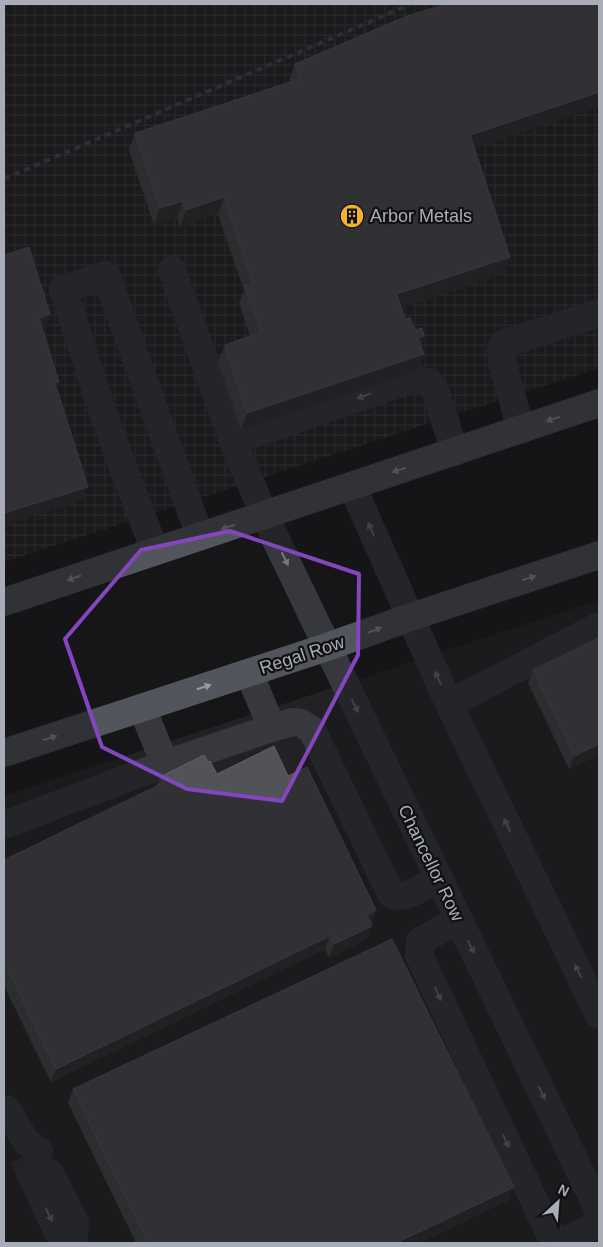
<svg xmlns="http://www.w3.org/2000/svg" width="603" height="1247" viewBox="0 0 603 1247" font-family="Helvetica,sans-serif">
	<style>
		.built { fill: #222225 }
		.industrial { fill: url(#industrial-grid) }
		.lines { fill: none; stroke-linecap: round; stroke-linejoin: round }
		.minor-tunnel { stroke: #333438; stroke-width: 28; stroke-dasharray: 28 14; stroke-linecap: butt }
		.minor { stroke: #37383d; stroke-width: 28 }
		.major { stroke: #53555c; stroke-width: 28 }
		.rail { stroke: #4a4c52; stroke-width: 4; stroke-dasharray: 6 5; stroke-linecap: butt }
		.wall { fill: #47494d }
		.shaded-wall { fill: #2f3033 }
		.building { fill: #525359; stroke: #5f6168 }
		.oneway { fill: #757881 }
		.oneway2 { fill: #979ba6 }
		.marked { fill: none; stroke: #8446be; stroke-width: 4; stroke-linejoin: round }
		.labels { text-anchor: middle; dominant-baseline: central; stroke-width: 4.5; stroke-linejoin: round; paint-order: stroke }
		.poi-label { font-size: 18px; fill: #a8adb8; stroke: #111113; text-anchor: start }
		.street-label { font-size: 18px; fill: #a8adb8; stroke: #111113 }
	</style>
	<defs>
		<pattern id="industrial-grid" width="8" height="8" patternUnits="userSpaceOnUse" patternTransform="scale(1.25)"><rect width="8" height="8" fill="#222225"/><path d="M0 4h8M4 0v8" fill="none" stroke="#3f3f43"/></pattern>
	</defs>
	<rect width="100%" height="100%" fill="#161618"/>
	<!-- built -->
	<polygon class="built" points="599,600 599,1243 4,1243 4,796"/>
	<!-- industrial -->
	<polygon class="industrial" points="4,4 599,4 599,368 4,562"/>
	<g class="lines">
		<!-- minor-tunnel -->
		<polyline class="minor-tunnel" points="23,1157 34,1181"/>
		<!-- minor -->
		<g class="minor">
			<polyline points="172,270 233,441 264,515 599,1211"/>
			<polyline points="521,430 502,362 501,350 503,344 599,313"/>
			<polyline points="233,441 410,380 419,380 430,383 436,393 455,452"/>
			<polyline points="352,486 449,704 599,1015"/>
			<polyline points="155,551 105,419 63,289 106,275 200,536"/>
			<polyline points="249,673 272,728"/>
			<polyline points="449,704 599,626"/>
			<polyline points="142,708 165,764"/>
			<path d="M 4,825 L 165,764 L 272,728 L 293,722 L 301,723 L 312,730 L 391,894 C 405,901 426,885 439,878"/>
			<polyline points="459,920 420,941 419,955 554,1243"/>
			<polyline points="4,1110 7,1109 26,1142 39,1151"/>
			<polyline points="50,1173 75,1223 73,1242"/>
			<polyline points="34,1181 58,1233 74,1243"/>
			<polyline points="560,1243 599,1224"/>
		</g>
		<!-- major -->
		<g class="major">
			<polyline points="4,602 599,403"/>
			<polyline points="4,753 327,647 411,617 599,555"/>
		</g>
		<!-- rail -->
		<polyline class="rail" points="4,179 411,4"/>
	</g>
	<!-- wall -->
	<g class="wall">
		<polygon points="295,64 475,149 510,257 504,274 402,307 405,319 415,330 424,336 421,346 424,354 417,371 241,430 218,361 225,345 250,336 239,303 244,291 218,214 180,227 177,218 154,225 129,150 135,133 289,82 289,81"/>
		<polygon points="599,638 599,755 569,769 528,683 533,670"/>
		<polygon points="208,762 217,774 288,776 376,910 371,924 372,926 367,939 329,958 325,949 51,1082 4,986 4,860 156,786 160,777"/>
		<polygon points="73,1089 509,1200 419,1243 136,1243 68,1103"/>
	</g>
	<!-- shaded-wall -->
	<g class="shaded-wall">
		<polygon points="599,92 599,107 464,152 470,135"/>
		<polygon points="224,197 218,214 180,227 186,210"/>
		<polygon points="183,201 177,218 154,225 160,208"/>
		<polygon points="510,257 504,274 391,311 397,294"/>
		<polygon points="50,314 45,327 34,331 39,318"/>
		<polygon points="424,336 418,353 418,338"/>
		<polygon points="424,354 417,371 241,430 247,413"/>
		<polygon points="88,487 83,500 4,525 4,513"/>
		<polygon points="599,744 599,755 569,769 574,756"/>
		<polygon points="376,910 371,923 362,928 367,915"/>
		<polygon points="372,926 367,939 329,958 334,944"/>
		<polygon points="330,936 325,949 51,1082 56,1069"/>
		<polygon points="514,1187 509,1200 419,1243 396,1243"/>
	</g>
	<!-- building -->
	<g class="building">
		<polygon points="446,4 599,4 599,92 470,135 510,257 397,294 405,319 410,317 415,330 422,328 424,336 418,338 424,354 247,413 225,345 261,332 245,286 253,284 224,197 186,210 183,201 160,208 135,133 300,79 295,64 407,16"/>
		<polygon points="29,247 50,314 39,318 59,382 55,383 88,487 4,513 4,255"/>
		<polygon points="599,638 599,744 574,756 533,670"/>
		<polygon points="274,746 288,776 307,767 376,910 367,915 372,926 334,944 330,936 56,1069 4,962 4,860 163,783 160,777 204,755 208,762 210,761 217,774"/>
		<polygon points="392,939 514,1187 396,1243 148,1243 73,1089"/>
	</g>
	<!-- one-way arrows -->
	<defs><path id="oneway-solid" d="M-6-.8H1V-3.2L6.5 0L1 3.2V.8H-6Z" transform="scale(1.25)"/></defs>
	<g class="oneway">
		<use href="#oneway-solid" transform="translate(364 396) rotate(161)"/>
		<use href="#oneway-solid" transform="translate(371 529) rotate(-114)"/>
		<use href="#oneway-solid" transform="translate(285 559) rotate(64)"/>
		<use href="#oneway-solid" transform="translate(438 678) rotate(-114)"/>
		<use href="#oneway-solid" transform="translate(355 706) rotate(64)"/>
		<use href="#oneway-solid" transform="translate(507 825) rotate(-116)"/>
		<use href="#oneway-solid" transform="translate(471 947) rotate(64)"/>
		<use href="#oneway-solid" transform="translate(578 971) rotate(-116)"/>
		<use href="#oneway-solid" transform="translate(438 994) rotate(65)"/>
		<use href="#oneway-solid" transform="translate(542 1093) rotate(64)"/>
		<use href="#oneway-solid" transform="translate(506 1141) rotate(65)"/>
		<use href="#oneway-solid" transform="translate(49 1215) rotate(65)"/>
	</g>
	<g class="oneway2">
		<use href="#oneway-solid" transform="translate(553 419) rotate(162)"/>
		<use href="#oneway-solid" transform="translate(399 470) rotate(162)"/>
		<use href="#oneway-solid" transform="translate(228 527) rotate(162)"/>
		<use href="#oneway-solid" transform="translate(74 578) rotate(161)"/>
		<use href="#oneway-solid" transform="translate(529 578) rotate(-18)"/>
		<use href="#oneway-solid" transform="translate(375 630) rotate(-20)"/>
		<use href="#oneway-solid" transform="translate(204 687) rotate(-18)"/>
		<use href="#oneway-solid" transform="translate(50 738) rotate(-18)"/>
	</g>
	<!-- marked area -->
	<path d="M0 0H603V1247H0ZM 230,531 L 359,574 L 358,655 L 282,801 L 187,789 L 102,747 L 65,639 L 141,550 Z" fill="#161618" fill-opacity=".55" fill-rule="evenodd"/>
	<path class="marked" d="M 230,531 L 359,574 L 358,655 L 282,801 L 187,789 L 102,747 L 65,639 L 141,550 Z"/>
	<!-- icons -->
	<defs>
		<g id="building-disc" transform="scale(1.25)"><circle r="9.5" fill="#f2b134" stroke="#111113"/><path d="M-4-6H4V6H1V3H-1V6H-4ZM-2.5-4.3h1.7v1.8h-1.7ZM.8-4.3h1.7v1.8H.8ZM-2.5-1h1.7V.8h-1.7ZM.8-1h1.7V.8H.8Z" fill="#111"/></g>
	</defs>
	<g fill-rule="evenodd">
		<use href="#building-disc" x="352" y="216"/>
	</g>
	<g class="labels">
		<!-- poi labels -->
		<g class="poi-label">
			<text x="370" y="216">Arbor Metals</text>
		</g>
		<!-- street labels -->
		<g class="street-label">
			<text transform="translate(302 655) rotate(-18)">Regal Row</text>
			<text transform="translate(431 863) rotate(64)">Chancellor Row</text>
		</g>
	</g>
	<!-- border -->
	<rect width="603" height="1247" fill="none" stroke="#a8adb8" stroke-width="10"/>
	<!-- north arrow -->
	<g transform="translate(558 1202) rotate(26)" stroke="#111113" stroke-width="4" paint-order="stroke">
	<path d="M0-4L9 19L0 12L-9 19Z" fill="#a8adb8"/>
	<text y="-8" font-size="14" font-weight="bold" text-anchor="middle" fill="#a8adb8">N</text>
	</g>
</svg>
